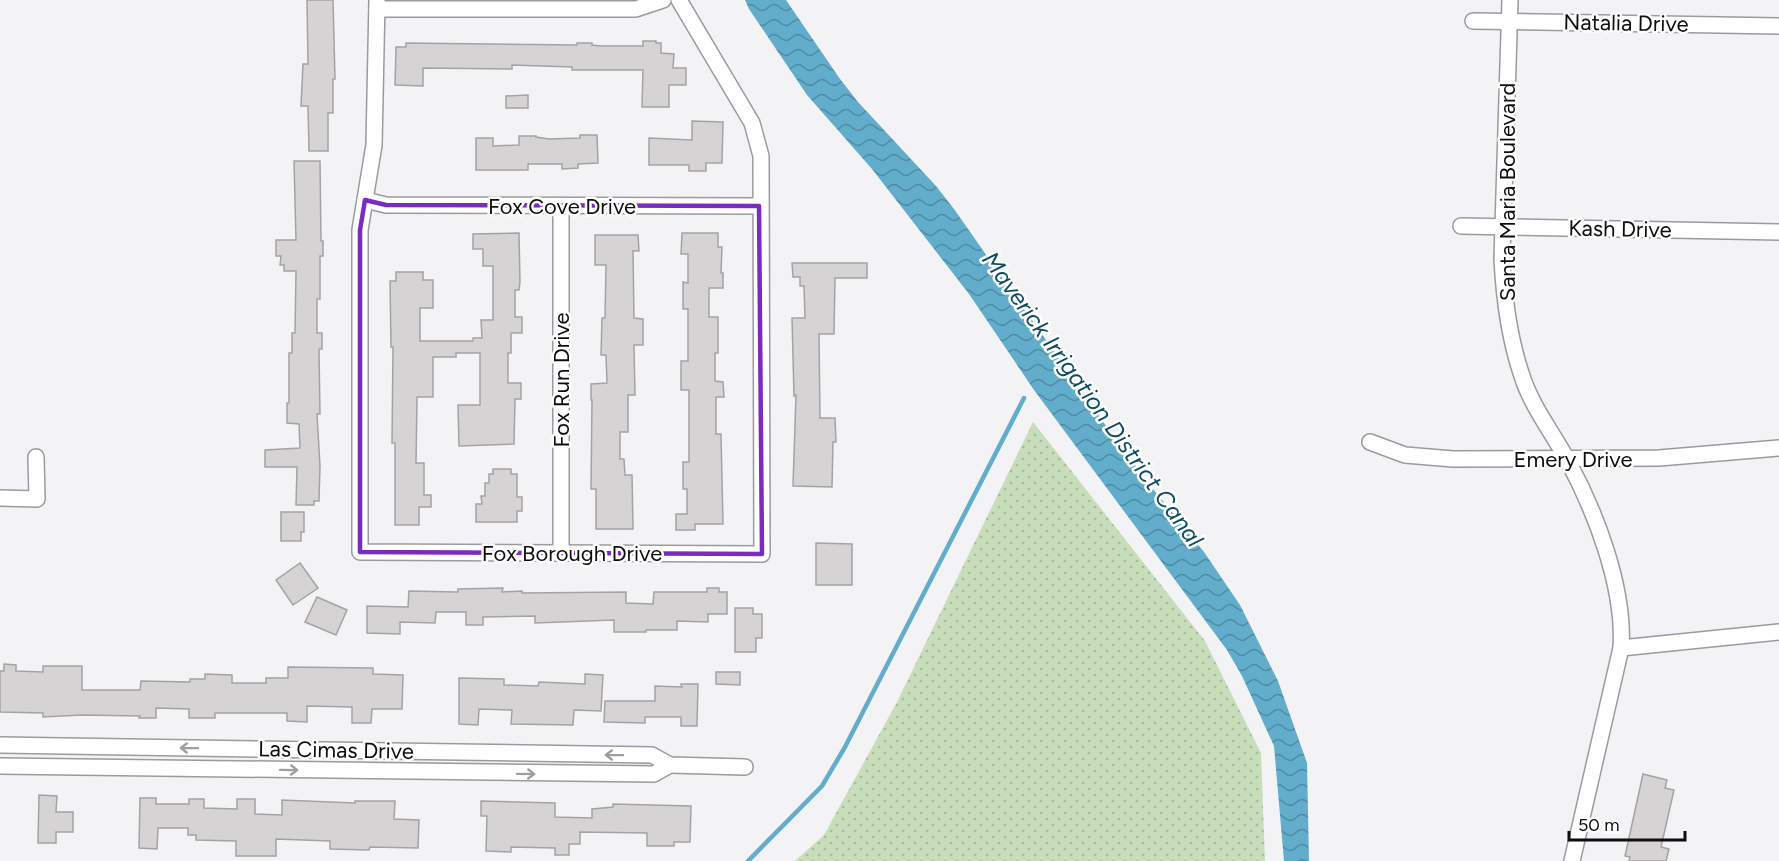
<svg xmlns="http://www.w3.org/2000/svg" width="1779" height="861" viewBox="0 0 1779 861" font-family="Figtree,sans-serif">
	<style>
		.grass { fill: url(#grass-dots) }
		.water { fill: url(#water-waves) }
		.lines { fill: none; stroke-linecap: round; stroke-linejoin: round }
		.stream { stroke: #62adcb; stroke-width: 4.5 }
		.building { fill: #d6d3d4; stroke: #a5a2a4; stroke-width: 1.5 }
		.minor-casing { stroke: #9a9b9e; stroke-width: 18 }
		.minor { stroke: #fff; stroke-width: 15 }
		.oneway { stroke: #9e9e9f }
		.marked { fill: none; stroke: #7b2cbf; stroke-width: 4.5; stroke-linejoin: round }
		.labels { text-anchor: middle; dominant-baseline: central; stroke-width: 5; stroke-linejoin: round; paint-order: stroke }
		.street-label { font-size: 22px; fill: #0d0d0e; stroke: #fff }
		.water-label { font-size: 24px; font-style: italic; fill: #0c4c62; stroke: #fff }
	</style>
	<defs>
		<pattern id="grass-dots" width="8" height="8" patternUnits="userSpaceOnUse" patternTransform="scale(1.5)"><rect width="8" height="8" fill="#c8ddb9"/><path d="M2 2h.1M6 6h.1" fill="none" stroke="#abbc9e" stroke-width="1.8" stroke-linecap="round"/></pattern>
		<pattern id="water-waves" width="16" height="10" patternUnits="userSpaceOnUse" patternTransform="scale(1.5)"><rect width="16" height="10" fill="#62adcb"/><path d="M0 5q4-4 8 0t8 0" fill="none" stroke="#4f8ba3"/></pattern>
	</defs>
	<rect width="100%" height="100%" fill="#f3f3f6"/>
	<!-- grass -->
	<polygon class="grass" points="1033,422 1205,641 1261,753 1265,861 795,861 824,835 897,702"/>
	<!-- water -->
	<polygon class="water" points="745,0 786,0 840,79 858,102 936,186 954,209 1111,433 1153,489 1204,552 1240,605 1278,681 1307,763 1309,861 1284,861 1274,746 1242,676 1227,650 1034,390 969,294 872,169 807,95 749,9"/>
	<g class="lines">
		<!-- stream -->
		<polyline class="stream" points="748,861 822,786 845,747 1024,398"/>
	</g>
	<!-- building -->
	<g class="building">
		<polygon points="307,0 333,0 335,79 333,79 333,113 328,113 328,151 309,151 308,106 301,106 303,64 308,64"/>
		<polygon points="643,41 656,41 656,43 661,43 661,53 674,54 673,68 686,68 686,85 669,85 669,107 642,107 643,70 572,70 572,67 512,65 512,69 423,68 423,86 395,85 396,47 406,47 406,43 577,45 577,43 592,43 592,45 601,46 643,46"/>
		<polygon points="528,95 528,108 506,108 506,96"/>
		<polygon points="692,121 723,122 722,163 706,163 706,171 689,171 689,165 649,165 649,138 692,140"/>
		<polygon points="580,135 597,135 598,163 578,164 578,168 562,169 562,164 528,164 528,170 476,170 476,138 493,138 493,146 519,145 519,136 536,136 536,137 549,139 580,138"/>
		<polygon points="294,161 320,161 321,241 323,241 323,256 320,256 320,299 317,299 317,333 322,333 322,349 319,349 320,414 317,414 320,466 319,501 314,501 314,505 296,505 297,467 265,467 265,450 300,448 299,424 287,423 287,403 289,403 289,353 292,353 292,333 295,333 296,271 284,271 284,265 280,265 281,256 276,256 276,240 296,240"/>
		<polygon points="519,233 520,282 519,290 515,290 515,317 522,317 522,333 511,333 511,353 508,353 508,383 521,383 521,399 515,399 514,444 459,446 458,405 480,405 480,353 456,353 456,357 433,357 433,397 417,397 416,463 424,463 424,495 431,495 431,507 419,507 419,525 395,525 395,443 392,443 393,347 391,347 390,281 396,281 396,272 423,272 423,280 433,280 433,308 420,308 420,341 473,341 473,338 482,338 481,320 493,320 493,266 483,266 483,249 473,249 473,234"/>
		<polygon points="682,233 718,233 718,247 722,247 721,273 723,273 723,288 709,288 709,317 718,317 718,353 715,353 715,381 723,382 724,397 716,397 716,434 721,434 723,524 695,524 695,530 676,530 676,514 687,514 687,489 683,489 683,462 689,462 689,390 681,390 681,361 688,361 688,309 683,309 683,282 688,283 688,254 681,254"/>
		<polygon points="595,235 638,235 639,251 633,251 634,318 643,319 643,345 634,345 635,395 628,395 628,432 620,432 620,459 624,459 625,475 632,475 633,529 596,529 596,489 591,489 592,400 591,400 591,384 607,383 606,355 601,355 602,318 605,318 606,265 595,265"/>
		<polygon points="792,263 867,263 867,278 835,278 834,334 819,334 820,418 835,418 836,442 833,442 832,487 793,486 796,395 794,396 792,318 805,318 804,286 800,286 800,277 793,277"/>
		<polygon points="493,469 511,469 511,474 517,474 517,497 522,497 522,511 517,511 517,522 476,522 476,504 482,504 481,496 485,496 485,483 489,483 489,474 493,474"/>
		<polygon points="281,512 304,512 304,532 301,532 301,541 281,541"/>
		<polygon points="816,543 852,544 852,585 816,585"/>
		<polygon points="300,563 318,588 293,605 276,580"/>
		<polygon points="503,588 502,592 522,591 522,593 626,592 626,603 653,604 654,592 707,592 707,588 719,588 719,592 727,592 727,614 708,614 708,622 677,621 677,630 646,630 646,632 614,632 614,620 535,623 535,616 483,617 483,625 466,625 466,612 436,612 435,623 400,622 400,634 367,633 367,606 408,607 409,591 458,592 458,589"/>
		<polygon points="317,597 347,610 336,635 305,622"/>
		<polygon points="735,608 753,608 753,614 762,614 762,638 756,638 756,652 735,652"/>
		<polygon points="4,664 16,665 16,671 43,672 43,666 82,666 82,690 140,690 141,681 190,682 190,679 205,679 205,674 232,675 232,683 266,683 266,678 288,678 288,667 373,668 373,674 403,675 402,709 372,709 371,723 352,723 352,707 307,706 307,722 287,721 287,713 215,713 215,718 189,718 189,709 156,708 156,718 139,718 140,716 82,715 43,717 43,713 0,712 0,671 4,671"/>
		<polygon points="716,672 740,672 740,685 716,684"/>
		<polygon points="585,674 603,675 601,711 574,710 573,725 511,724 512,710 479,709 478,725 459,724 459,678 504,679 504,685 538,686 539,682 585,684"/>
		<polygon points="681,684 698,684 697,726 681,726 681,717 645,717 645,723 604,722 605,701 655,701 655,686 682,687"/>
		<polygon points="1643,774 1667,780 1665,788 1674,790 1661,847 1669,849 1666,861 1629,861 1630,857 1625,856"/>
		<polygon points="39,795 57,796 56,812 73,812 73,832 56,832 56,843 38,843"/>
		<polygon points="140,798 156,798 156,804 189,804 189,799 204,799 204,808 237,809 237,799 255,799 255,814 282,815 282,800 355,803 355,801 395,801 394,819 419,820 418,848 370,847 369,850 330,849 330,841 276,839 276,856 236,856 236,841 196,840 196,835 188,835 188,828 158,828 157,849 139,848"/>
		<polygon points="481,801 555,803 555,817 592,818 592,809 613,807 613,804 691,806 690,842 674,842 674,846 647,846 647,833 580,832 580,844 569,844 569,855 555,855 555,848 511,847 511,852 486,851 487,816 481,816"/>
	</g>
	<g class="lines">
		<!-- minor casing -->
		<g class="minor-casing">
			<g id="minor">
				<polyline points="377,0 374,145 360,230 360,552 762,554 761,156 752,123 679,0"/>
				<path d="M 1510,0 L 1502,259 C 1504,299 1509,338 1522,376 C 1532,407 1552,432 1568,461 C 1596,513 1625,588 1621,648 L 1572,861"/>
				<polyline points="377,9 636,9 663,0"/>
				<polyline points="1473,21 1779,26"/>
				<polyline points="365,200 386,205 759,206"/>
				<polyline points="561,206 561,553"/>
				<polyline points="1461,226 1779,232"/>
				<polyline points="1370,442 1405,455 1453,459 1659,458 1779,448"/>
				<polyline points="0,498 37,499 36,457"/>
				<polyline points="1621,648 1779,632"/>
				<polyline points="0,745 652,755 670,765 745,767"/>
				<polyline points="0,766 654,774 670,765"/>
			</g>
		</g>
		<!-- minor -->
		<use href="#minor" class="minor"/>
	</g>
	<!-- one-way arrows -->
	<defs><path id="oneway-shaft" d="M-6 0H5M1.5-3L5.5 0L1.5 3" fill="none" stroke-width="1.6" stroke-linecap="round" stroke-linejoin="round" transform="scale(1.5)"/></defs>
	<g class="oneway">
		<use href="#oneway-shaft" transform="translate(189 748) rotate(-179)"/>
		<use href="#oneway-shaft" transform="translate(614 755) rotate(-179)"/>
		<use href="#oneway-shaft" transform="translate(289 770) rotate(1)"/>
		<use href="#oneway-shaft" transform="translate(526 774) rotate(1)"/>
	</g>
	<!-- marked area -->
	<path class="marked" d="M 365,200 L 386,205 L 759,206 L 762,554 L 360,552 L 360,230 Z"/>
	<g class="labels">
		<!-- street labels -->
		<g class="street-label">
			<text transform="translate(1626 23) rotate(1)">Natalia Drive</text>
			<text transform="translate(1507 192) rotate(-90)">Santa Maria Boulevard</text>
			<text x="562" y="206">Fox Cove Drive</text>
			<text transform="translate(1620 229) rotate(1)">Kash Drive</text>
			<text transform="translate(561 380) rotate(-90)">Fox Run Drive</text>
			<text x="1573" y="459">Emery Drive</text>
			<text x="572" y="553">Fox Borough Drive</text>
			<text transform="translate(336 750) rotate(1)">Las Cimas Drive</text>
		</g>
		<!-- water labels -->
		<g class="water-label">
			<text transform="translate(1093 399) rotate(54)">Maverick Irrigation District Canal</text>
		</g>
	</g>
	<!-- scale -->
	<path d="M1569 831v9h116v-9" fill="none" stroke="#0d0d0e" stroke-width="3"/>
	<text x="1578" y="831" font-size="18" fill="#0d0d0e" stroke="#ffffff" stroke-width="4.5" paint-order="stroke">50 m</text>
</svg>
